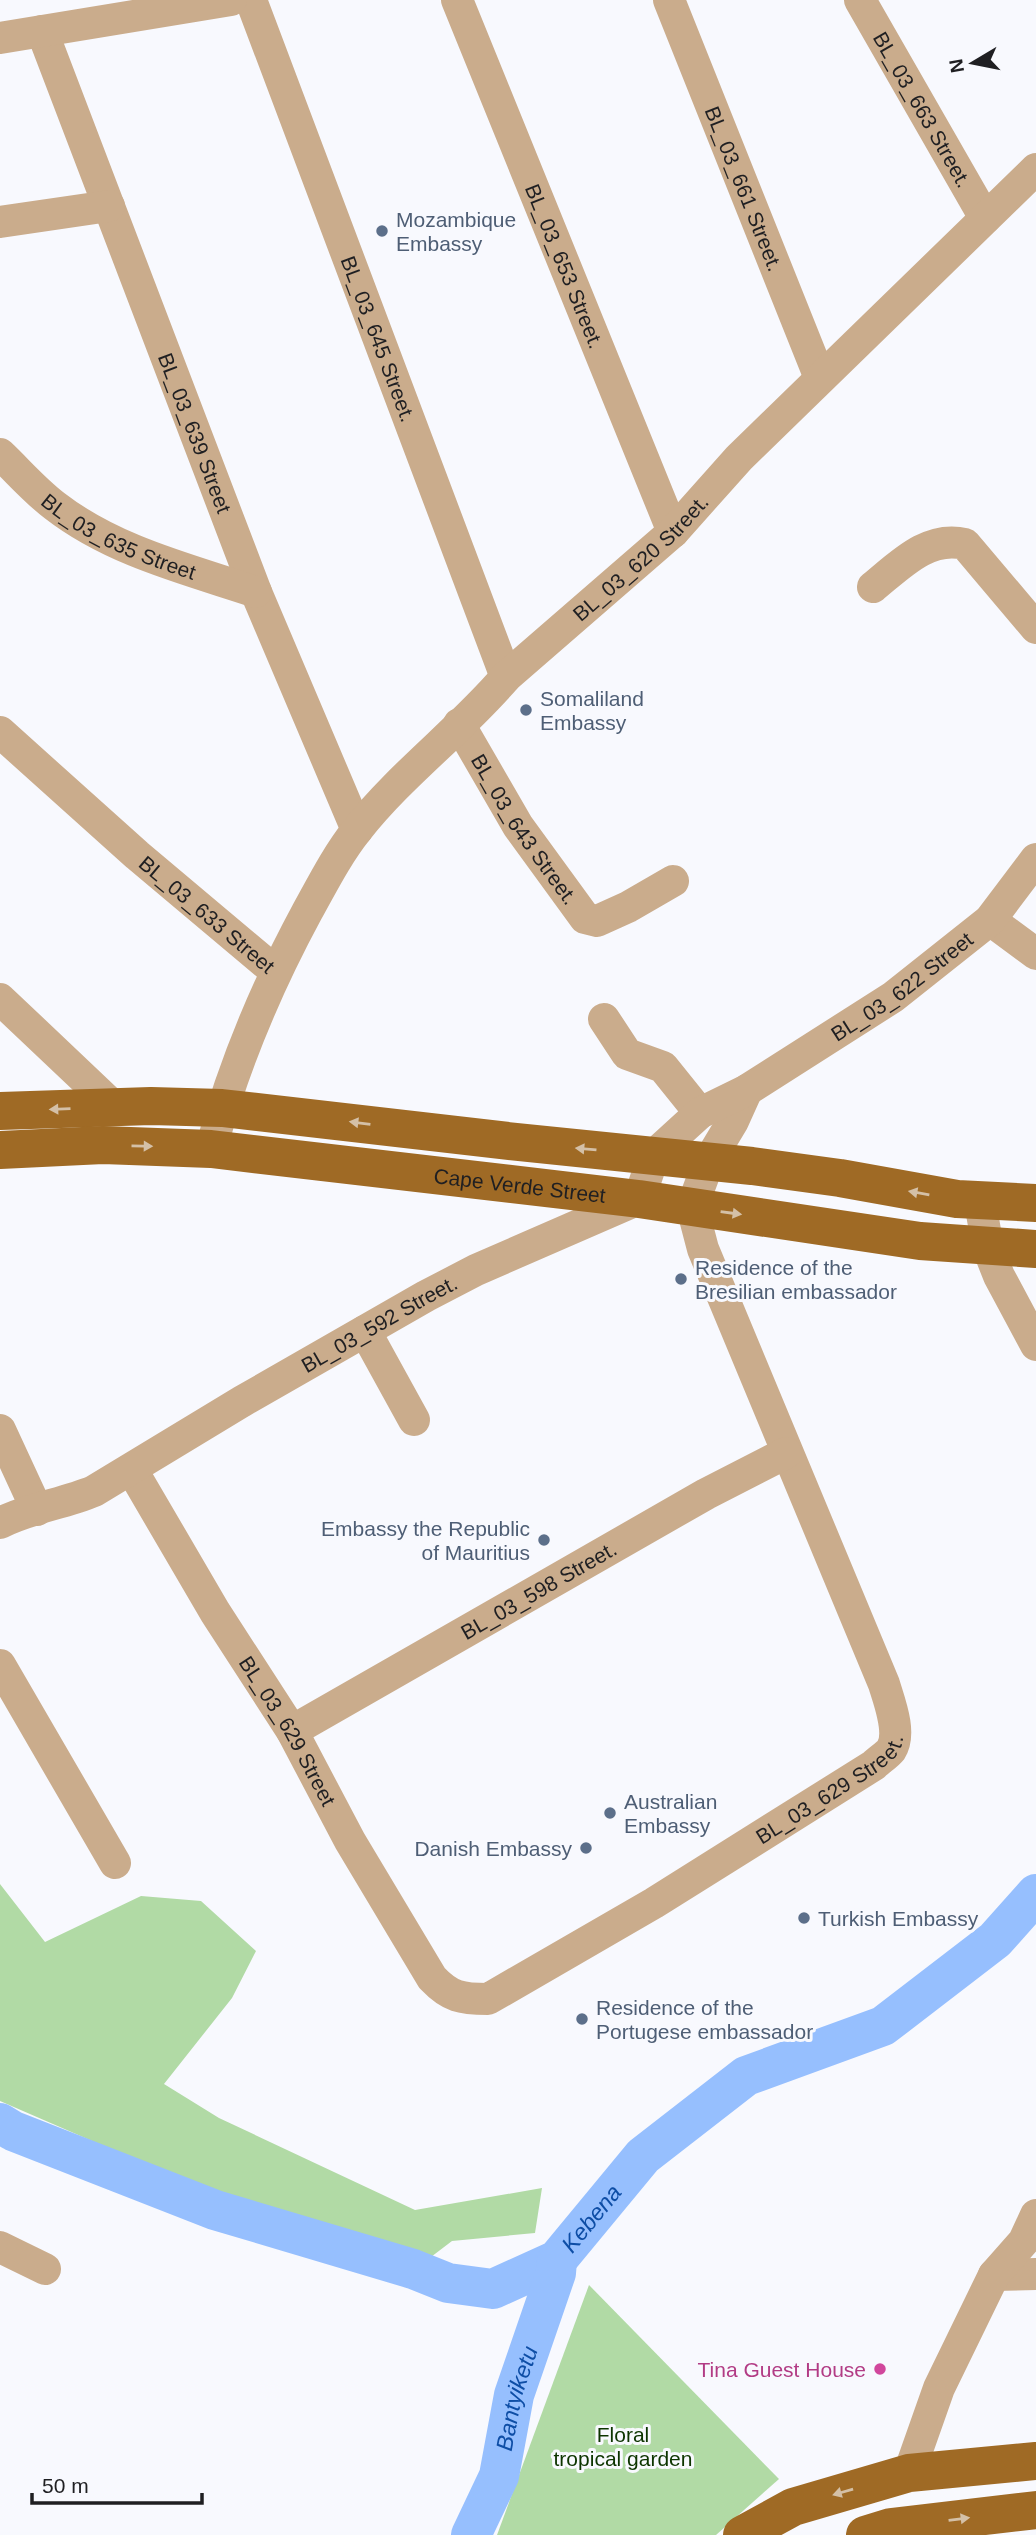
<svg xmlns="http://www.w3.org/2000/svg" width="1036" height="2535" viewBox="0 0 1036 2535" font-family="Helvetica,sans-serif">
	<style>
		.green { fill: #b1daa5 }
		.lines { fill: none; stroke-linecap: round; stroke-linejoin: round }
		.river { stroke: #96bffe; stroke-width: 40 }
		.minor { stroke: #caac8c; stroke-width: 32 }
		.major { stroke: #9f6a25; stroke-width: 38 }
		.oneway { fill: #d4c0a7 }
		.service-dot { fill: #5c6f8a; stroke: #f8f9fe; stroke-width: 2.5 }
		.hotel-dot { fill: #d1479c; stroke: #f8f9fe; stroke-width: 2.5 }
		.labels { text-anchor: middle; dominant-baseline: central; stroke-width: 6; stroke-linejoin: round; paint-order: stroke }
		.street-label { font-size: 21px; fill: #1f1f22; stroke: #f8f9fe }
		.service-label { font-size: 21px; fill: #4e5e75; stroke: #f8f9fe; text-anchor: start }
		.hotel-label { font-size: 21px; fill: #b23c85; stroke: #f8f9fe; text-anchor: end }
		.park-label { font-size: 21px; fill: #0d3500; stroke: #f8f9fe }
		.water-label { font-size: 23px; font-style: italic; fill: #0e4ea6; stroke: #f8f9fe }
	</style>
	<rect width="100%" height="100%" fill="#f8f9fe"/>
	<!-- green -->
	<g class="green">
		<polygon points="0,1884 45,1942 141,1896 201,1901 256,1951 232,1998 164,2084 219,2118 415,2210 542,2188 535,2233 452,2241 427,2260 268,2212 152,2167 0,2101"/>
		<polygon points="589,2285 779,2479 716,2535 497,2535"/>
	</g>
	<g class="lines">
		<!-- river -->
		<g class="river">
			<path id="s1" d="M 0,2123 L 13,2131 L 215,2210 L 413,2269 L 448,2283 L 493,2289 L 557,2260 L 643,2156 L 746,2076 L 883,2026 L 995,1940 L 1036,1894"/>
			<path id="s2" d="M 471,2535 L 499,2476 L 514,2395 L 556,2273 L 557,2260"/>
		</g>
		<!-- minor -->
		<g class="minor">
			<path id="s3" d="M 251,0 L 506,677"/>
			<path id="s4" d="M 457,0 L 673,532"/>
			<path id="s5" d="M 669,0 L 820,378"/>
			<path id="s6" d="M 860,0 L 985,218"/>
			<path id="s7" d="M 42,31 L 256,592 L 357,830"/>
			<polyline points="0,38 231,0"/>
			<polyline points="0,222 109,206"/>
			<path id="s8" d="M 0,454 C 18,471 35,491 55,506 C 113,551 187,569 256,592"/>
			<path d="M 873,587 C 900,565 928,535 965,544 L 1036,628"/>
			<path id="s9" d="M 459,724 L 518,826 L 585,918 L 597,921 L 628,907 L 673,881"/>
			<path id="s10" d="M 0,732 L 137,855 L 275,971"/>
			<polyline points="990,920 1036,954"/>
			<polyline points="0,999 114,1107"/>
			<polyline points="604,1019 627,1054 663,1067 700,1113"/>
			<path id="s11" d="M 211,1149 C 233,1066 266,988 307,912 C 322,885 337,855 357,830 C 401,774 460,731 506,677 L 673,532 L 739,458 L 1036,169"/>
			<polyline points="980,1202 988,1248 999,1276 1036,1345"/>
			<polyline points="365,1331 414,1420"/>
			<polyline points="0,1430 37,1510"/>
			<path id="s12" d="M 132,1470 L 215,1612 L 292,1731 L 350,1841 L 432,1978 C 450,1997 461,1999 488,1999 L 654,1903 L 874,1765 C 879,1760 887,1755 891,1750 C 902,1733 889,1701 884,1684 L 703,1249 L 692,1207 L 709,1161 L 733,1121 L 747,1090"/>
			<path id="s13" d="M 0,1523 C 29,1508 63,1504 94,1491 L 241,1402 L 426,1296 L 476,1270 L 639,1199 L 654,1155 L 700,1113 L 747,1090 L 893,997 L 990,920 L 1036,859"/>
			<polyline points="0,1665 115,1863"/>
			<path id="s14" d="M 292,1731 L 706,1494 L 786,1453"/>
			<polyline points="0,2247 45,2269"/>
			<polyline points="994,2275 1036,2274"/>
			<polyline points="909,2473 939,2388 994,2275 1024,2241 1036,2215"/>
		</g>
		<!-- major -->
		<g class="major">
			<polyline points="0,1111 151,1106 222,1108 508,1141 752,1166 840,1178 957,1199 1036,1203"/>
			<path id="s15" d="M 0,1150 L 103,1145 L 211,1149 L 639,1199 L 920,1241 L 1036,1249"/>
			<polyline points="742,2535 793,2507 909,2473 1036,2461"/>
			<polyline points="865,2535 891,2527 1036,2510"/>
		</g>
	</g>
	<!-- one-way arrows -->
	<defs><path id="oneway-solid" d="M-6-.8H1V-3.2L6.5 0L1 3.2V.8H-6Z" transform="scale(1.75)"/></defs>
	<g class="oneway">
		<use href="#oneway-solid" transform="translate(60 1109) rotate(178)"/>
		<use href="#oneway-solid" transform="translate(360 1123) rotate(-173)"/>
		<use href="#oneway-solid" transform="translate(142 1146) rotate(1)"/>
		<use href="#oneway-solid" transform="translate(586 1149) rotate(-175)"/>
		<use href="#oneway-solid" transform="translate(919 1193) rotate(-170)"/>
		<use href="#oneway-solid" transform="translate(731 1213) rotate(8)"/>
		<use href="#oneway-solid" transform="translate(843 2492) rotate(164)"/>
		<use href="#oneway-solid" transform="translate(959 2519) rotate(-7)"/>
	</g>
	<!-- markers -->
	<g class="service-dot">
		<circle cx="382" cy="231" r="7"/>
		<circle cx="526" cy="710" r="7"/>
		<circle cx="681" cy="1279" r="7"/>
		<circle cx="544" cy="1540" r="7"/>
		<circle cx="610" cy="1813" r="7"/>
		<circle cx="586" cy="1848" r="7"/>
		<circle cx="804" cy="1918" r="7"/>
		<circle cx="582" cy="2019" r="7"/>
	</g>
	<circle class="hotel-dot" cx="880" cy="2369" r="7"/>
	<g class="labels">
		<!-- street labels -->
		<g class="street-label">
			<text stroke="none"><textPath href="#s6" startOffset="126">BL_03_663 Street.</textPath></text>
			<text stroke="none"><textPath href="#s5" startOffset="203">BL_03_661 Street.</textPath></text>
			<text stroke="none"><textPath href="#s4" startOffset="287">BL_03_653 Street.</textPath></text>
			<text stroke="none"><textPath href="#s3" startOffset="362">BL_03_645 Street.</textPath></text>
			<text stroke="none"><textPath href="#s7" startOffset="430">BL_03_639 Street</textPath></text>
			<text stroke="none"><textPath href="#s8" startOffset="147">BL_03_635 Street</textPath></text>
			<text stroke="none"><textPath href="#s11" startOffset="746">BL_03_620 Street.</textPath></text>
			<text stroke="none"><textPath href="#s9" startOffset="124">BL_03_643 Street.</textPath></text>
			<text stroke="none"><textPath href="#s10" startOffset="276">BL_03_633 Street</textPath></text>
			<text stroke="none"><textPath href="#s13" startOffset="1066">BL_03_622 Street</textPath></text>
			<text stroke="none"><textPath href="#s15" startOffset="522">Cape Verde Street</textPath></text>
			<text stroke="none"><textPath href="#s13" startOffset="430">BL_03_592 Street.</textPath></text>
			<text stroke="none"><textPath href="#s14" startOffset="284">BL_03_598 Street.</textPath></text>
			<text stroke="none"><textPath href="#s12" startOffset="304">BL_03_629 Street</textPath></text>
			<text stroke="none"><textPath href="#s12" startOffset="1054">BL_03_629 Street.</textPath></text>
		</g>
		<!-- service labels -->
		<g class="service-label">
			<text x="396" y="219">Mozambique<tspan x="396" dy="24">Embassy</tspan></text>
			<text x="540" y="698">Somaliland<tspan x="540" dy="24">Embassy</tspan></text>
			<text x="695" y="1267">Residence of the<tspan x="695" dy="24">Bresilian embassador</tspan></text>
			<text x="530" y="1528" text-anchor="end">Embassy the Republic<tspan x="530" dy="24">of Mauritius</tspan></text>
			<text x="624" y="1801">Australian<tspan x="624" dy="24">Embassy</tspan></text>
			<text x="572" y="1848" text-anchor="end">Danish Embassy</text>
			<text x="818" y="1918">Turkish Embassy</text>
			<text x="596" y="2007">Residence of the<tspan x="596" dy="24">Portugese embassador</tspan></text>
		</g>
		<!-- hotel labels -->
		<g class="hotel-label">
			<text x="866" y="2369">Tina Guest House</text>
		</g>
		<!-- park labels -->
		<g class="park-label">
			<text x="623" y="2434">Floral<tspan x="623" dy="24">tropical garden</tspan></text>
		</g>
		<!-- water labels -->
		<g class="water-label">
			<text stroke="none"><textPath href="#s1" startOffset="646">Kebena</textPath></text>
			<text stroke="none"><textPath href="#s2" startOffset="145">Bantyiketu</textPath></text>
		</g>
	</g>
	<!-- north arrow -->
	<g transform="translate(973 63) rotate(260)" stroke="#f8f9fe" stroke-width="5" paint-order="stroke">
	<path d="M0-5L12 26L0 18L-12 26Z" fill="#1f1f22"/>
	<text y="-10" font-size="19" font-weight="bold" text-anchor="middle" fill="#1f1f22">N</text>
	</g>
	<!-- scale -->
	<path d="M32 2493v10h170v-10" fill="none" stroke="#1f1f22" stroke-width="3.5"/>
	<text x="42" y="2493" font-size="21" fill="#1f1f22" stroke="#f8f9fe" stroke-width="5" paint-order="stroke">50 m</text>
</svg>
